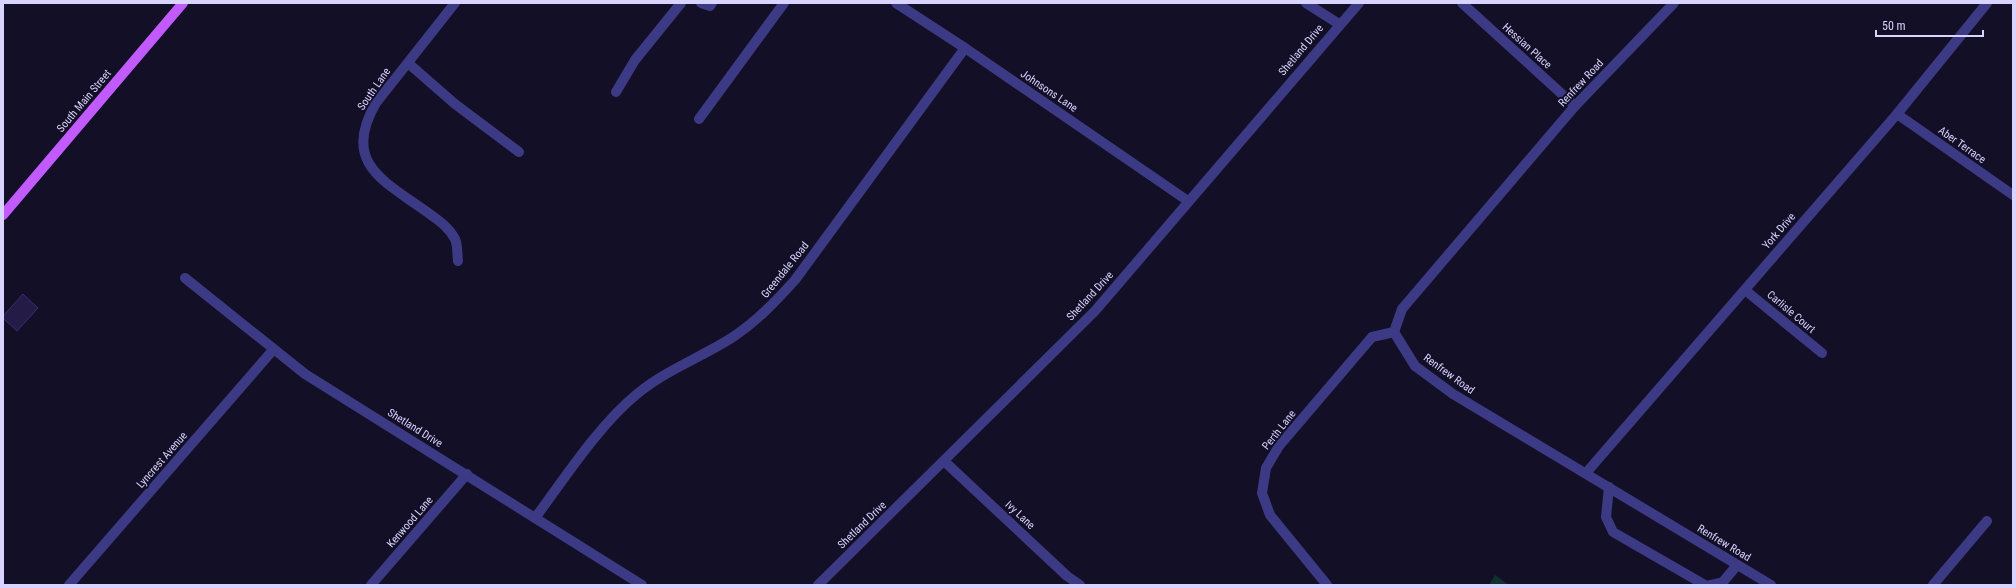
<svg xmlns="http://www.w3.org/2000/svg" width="2016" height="588" viewBox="0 0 2016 588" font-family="'Roboto Condensed',sans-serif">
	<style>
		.green { fill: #12302f }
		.building { fill: #241b47; stroke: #3b2d73 }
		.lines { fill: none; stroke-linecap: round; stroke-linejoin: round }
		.minor { stroke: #3d3a85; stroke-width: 10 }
		.major { stroke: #c25bff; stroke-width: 10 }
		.labels { text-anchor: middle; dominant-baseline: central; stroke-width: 4; stroke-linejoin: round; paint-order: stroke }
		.street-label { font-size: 11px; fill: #d9d4ff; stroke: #130f26 }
	</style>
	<rect width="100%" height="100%" fill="#130f26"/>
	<!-- green -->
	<polygon class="green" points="1495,575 1509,585 1489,585"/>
	<!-- building -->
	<polygon class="building" points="23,294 38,308 17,331 3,318 3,316"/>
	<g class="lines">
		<!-- minor -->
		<g class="minor">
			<path d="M 455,3 L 376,103 C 341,163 384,181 427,212 C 438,220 449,227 455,239 C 458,245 457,254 458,261"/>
			<polyline points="701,3 710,6 712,3"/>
			<polyline points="896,3 965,48 1188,201"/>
			<polyline points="1306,3 1339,24"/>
			<polyline points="1462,3 1575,106"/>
			<polyline points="408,63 455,104 519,152"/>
			<polyline points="616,92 635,60 681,3"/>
			<polyline points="1897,114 2013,195"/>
			<polyline points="699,119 784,3"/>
			<polyline points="185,278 305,374 642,585"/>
			<polyline points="1745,290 1822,353"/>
			<polyline points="1394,332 1415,366 1453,394 1771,585"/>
			<polyline points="1394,332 1402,309 1575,106 1674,3"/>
			<polyline points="944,461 1067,576 1080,585"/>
			<polyline points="1586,473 1897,114 1987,3"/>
			<polyline points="1609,487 1606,517 1613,532 1705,585"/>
			<path d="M 535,518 C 565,478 598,426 637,394 C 666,370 702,357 733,337 C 757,321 776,301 795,280 L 965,48"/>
			<polyline points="69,585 273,350"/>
			<polyline points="371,585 467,474"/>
			<polyline points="818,585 1095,311 1359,3"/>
			<polyline points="1327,585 1270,515 1262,493 1266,468 1279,446 1372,337 1394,332"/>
			<polyline points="1710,585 1723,582 1737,565"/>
			<polyline points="1933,585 1987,521"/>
		</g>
		<!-- major -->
		<polyline class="major" points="3,215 183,3"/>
	</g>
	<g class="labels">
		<!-- street labels -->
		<g class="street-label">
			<text transform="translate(1527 46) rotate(42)">Hessian Place</text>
			<text transform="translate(1301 50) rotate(-50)">Shetland Drive</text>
			<text transform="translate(1581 83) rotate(-47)">Renfrew Road</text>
			<text transform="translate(374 89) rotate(-55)">South Lane</text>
			<text transform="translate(1049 91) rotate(34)">Johnsons Lane</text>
			<text transform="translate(84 101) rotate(-50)">South Main Street</text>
			<text transform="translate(1962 145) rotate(35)">Aber Terrace</text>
			<text transform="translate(1779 231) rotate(-49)">York Drive</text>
			<text transform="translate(785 270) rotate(-51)">Greendale Road</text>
			<text transform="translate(1090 296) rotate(-47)">Shetland Drive</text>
			<text transform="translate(1791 312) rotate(40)">Carlisle Court</text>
			<text transform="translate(1449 374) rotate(36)">Renfrew Road</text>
			<text transform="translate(415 428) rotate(32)">Shetland Drive</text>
			<text transform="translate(1279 430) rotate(-52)">Perth Lane</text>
			<text transform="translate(162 460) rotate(-49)">Lyncrest Avenue</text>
			<text transform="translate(1020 515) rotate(43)">Ivy Lane</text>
			<text transform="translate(410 522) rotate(-49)">Kenwood Lane</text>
			<text transform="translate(862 525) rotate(-44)">Shetland Drive</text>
			<text transform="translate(1724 543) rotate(31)">Renfrew Road</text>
		</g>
	</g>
	<!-- border -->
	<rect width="2016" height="588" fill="none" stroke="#d9d4ff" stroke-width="8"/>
	<!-- scale -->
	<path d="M1876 30v6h107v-6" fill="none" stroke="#d9d4ff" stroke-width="2"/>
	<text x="1882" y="30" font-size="12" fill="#d9d4ff" stroke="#130f26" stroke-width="3" paint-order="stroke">50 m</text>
</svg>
